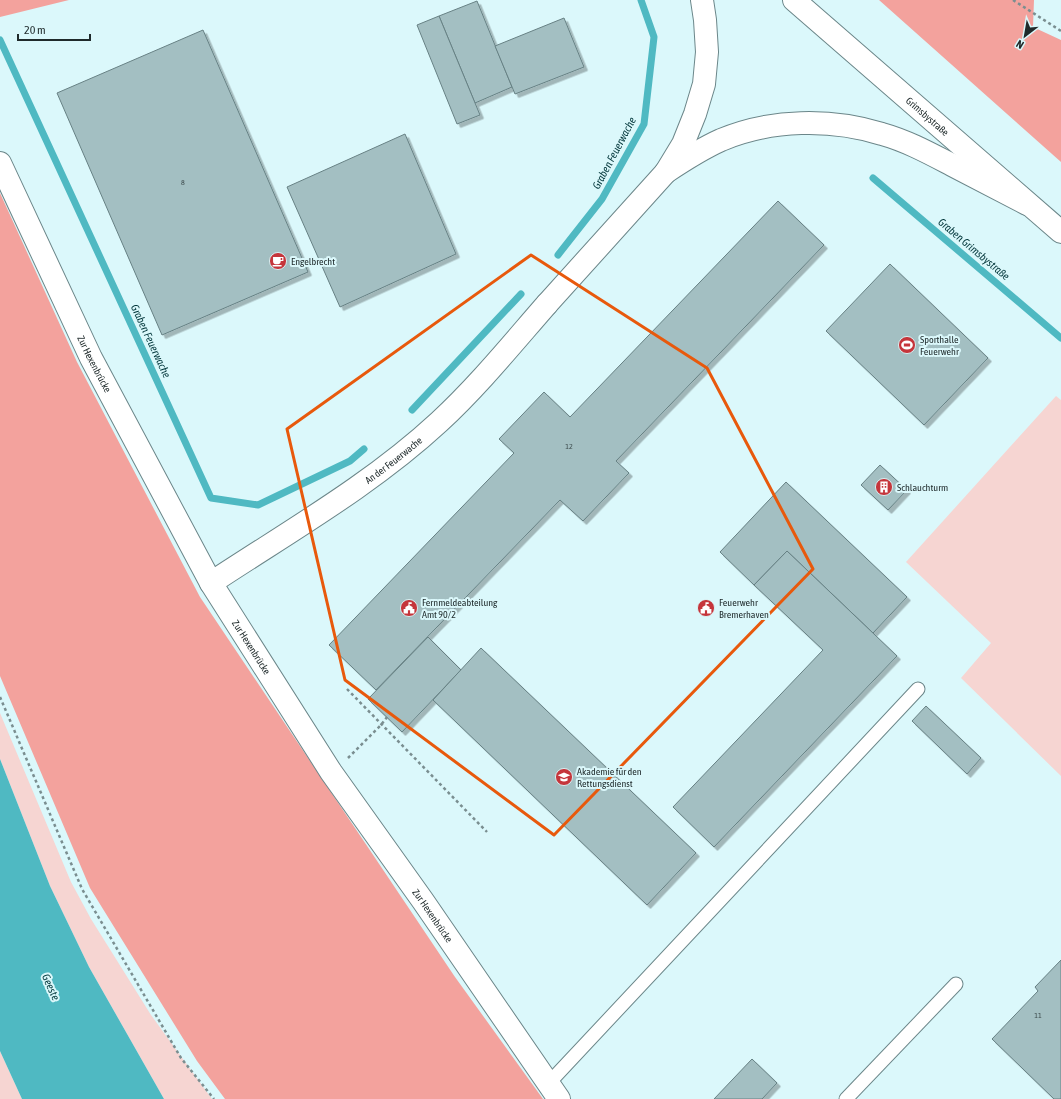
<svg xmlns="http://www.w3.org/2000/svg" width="1061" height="1099" viewBox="0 0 1061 1099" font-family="'Asap Condensed',sans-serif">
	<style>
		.green { fill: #f6d5d2 }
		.forest { fill: #f3a29d }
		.water { fill: #4fb9c2 }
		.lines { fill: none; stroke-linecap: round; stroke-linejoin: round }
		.stream { stroke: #4fb9c2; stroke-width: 7 }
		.building { fill: #a3bfc2; stroke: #678184; filter: url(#shadow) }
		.lane-casing { stroke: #6b8689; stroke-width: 15 }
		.street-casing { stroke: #6b8689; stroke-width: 24 }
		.highway-casing { stroke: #6b8689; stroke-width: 24 }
		.path { stroke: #7a8e90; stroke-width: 2.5; stroke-dasharray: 3 3; stroke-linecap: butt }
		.lane { stroke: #fff; stroke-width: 13 }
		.street { stroke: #fff; stroke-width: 22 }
		.highway { stroke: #fff; stroke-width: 22 }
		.marked { fill: none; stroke: #e8590c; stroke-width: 3; stroke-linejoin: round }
		.labels { text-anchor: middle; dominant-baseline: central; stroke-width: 4; stroke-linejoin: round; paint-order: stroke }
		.number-label { font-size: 8px; fill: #404f51 }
		.street-label { font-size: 10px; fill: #1f2a2b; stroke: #dbf8fb }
		.poi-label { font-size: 10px; fill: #1f2a2b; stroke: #dbf8fb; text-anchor: start }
		.water-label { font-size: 11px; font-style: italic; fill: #05393d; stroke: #dbf8fb }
	</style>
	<defs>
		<filter id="shadow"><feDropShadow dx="3.5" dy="3.5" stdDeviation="0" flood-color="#0004"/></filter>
	</defs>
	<rect width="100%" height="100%" fill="#dbf8fb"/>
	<!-- green -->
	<g class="green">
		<polygon points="1056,396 1061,400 1061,776 961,678 991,643 906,562"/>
		<polygon points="0,713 71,882 91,919 151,1015 212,1099 164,1099 89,967 50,886 0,759"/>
		<polygon points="0,1051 22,1099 0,1099"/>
	</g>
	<!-- forest -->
	<g class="forest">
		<polygon points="0,0 69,0 0,17"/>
		<polygon points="879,0 1034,0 1033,27 1061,40 1061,162"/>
		<polygon points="0,193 77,362 200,597 455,977 543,1099 225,1099 197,1061 90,888 0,676"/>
	</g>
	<!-- water -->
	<polygon class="water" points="0,759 50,886 89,967 164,1099 22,1099 0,1051"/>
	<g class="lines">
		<!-- stream -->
		<g class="stream">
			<polyline points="0,40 211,498 258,505 350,461 364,449"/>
			<polyline points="873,178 1061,338"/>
			<polyline points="558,255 602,199 644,124 654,37 641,0"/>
			<polyline points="412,410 521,294"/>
		</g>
	</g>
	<!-- building -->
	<g class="building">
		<polygon points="477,1 512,87 475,103 439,16"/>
		<polygon points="439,16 480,115 457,124 417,25"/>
		<polygon points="564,18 584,67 515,94 495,46"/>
		<polygon points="203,30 308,272 162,335 57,93"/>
		<polygon points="405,134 456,254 340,307 287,187"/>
		<polygon points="778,201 824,245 616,461 629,473 583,521 560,500 376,690 329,645 514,453 499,439 544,392 570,417"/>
		<polygon points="890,264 988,358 924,425 826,331"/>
		<polygon points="880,465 907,490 888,510 861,485"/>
		<polygon points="786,482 907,597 873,633 787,551 754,585 720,552"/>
		<polygon points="787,551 897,656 714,847 673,807 823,650 754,585"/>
		<polygon points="428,637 461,670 402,732 368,699"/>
		<polygon points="481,648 696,853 647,905 433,700"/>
		<polygon points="926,706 981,758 967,774 912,721"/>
		<polygon points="1061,960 1061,1099 1054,1099 992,1039 1038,991 1035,987"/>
		<polygon points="752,1059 777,1083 762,1099 714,1099"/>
	</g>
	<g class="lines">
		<!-- lane casing -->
		<g class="lane-casing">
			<g id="lane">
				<polyline points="548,1084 918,689"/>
				<polyline points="846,1099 956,984"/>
			</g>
		</g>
		<!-- street casing -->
		<g class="street-casing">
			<g id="street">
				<path id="s1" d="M 0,163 L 91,358 L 211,583 L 331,772 L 423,901 L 559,1099"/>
				<path id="s2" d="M 211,583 C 288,532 371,485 439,422 C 478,386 512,344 547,304"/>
			</g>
		</g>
		<!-- highway casing -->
		<g class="highway-casing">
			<g id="highway">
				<path id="s3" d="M 794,0 L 1061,232"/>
				<path d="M 666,172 C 684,160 701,149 721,140 C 771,119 831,118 882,134 C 907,141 929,153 952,165 C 977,178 1002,191 1027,204"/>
				<polyline points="547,304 666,172 683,144 695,114 704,84 707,52 705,20 702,0"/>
			</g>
		</g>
		<!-- path -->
		<g class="path">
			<polyline points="1013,0 1061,31"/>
			<polyline points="347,689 487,832"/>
			<polyline points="0,697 82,889 181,1058 214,1099"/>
			<polyline points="348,758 381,725 387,717"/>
		</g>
		<!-- lane -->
		<use href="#lane" class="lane"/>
		<!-- street -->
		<use href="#street" class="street"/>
		<!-- highway -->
		<use href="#highway" class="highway"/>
	</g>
	<!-- marked area -->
	<path class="marked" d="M 531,255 L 707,368 L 813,569 L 554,835 L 345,680 L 287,429 Z"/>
	<!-- icons -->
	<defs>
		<g id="cafe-disc" transform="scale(0.9)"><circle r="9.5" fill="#c5353b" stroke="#dbf8fb"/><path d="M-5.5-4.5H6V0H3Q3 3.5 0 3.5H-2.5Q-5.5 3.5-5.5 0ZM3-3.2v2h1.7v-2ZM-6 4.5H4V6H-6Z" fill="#fff"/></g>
		<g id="stadium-disc" transform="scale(0.9)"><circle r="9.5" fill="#c5353b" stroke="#dbf8fb"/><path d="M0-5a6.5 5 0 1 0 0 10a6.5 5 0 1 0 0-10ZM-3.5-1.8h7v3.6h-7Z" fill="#fff"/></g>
		<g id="building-disc" transform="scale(0.9)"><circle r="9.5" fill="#c5353b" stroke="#dbf8fb"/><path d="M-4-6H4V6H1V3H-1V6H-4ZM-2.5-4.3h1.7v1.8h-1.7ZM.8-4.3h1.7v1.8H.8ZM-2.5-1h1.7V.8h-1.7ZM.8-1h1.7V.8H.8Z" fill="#fff"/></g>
		<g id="civic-disc" transform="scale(0.9)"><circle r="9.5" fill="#c5353b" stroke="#dbf8fb"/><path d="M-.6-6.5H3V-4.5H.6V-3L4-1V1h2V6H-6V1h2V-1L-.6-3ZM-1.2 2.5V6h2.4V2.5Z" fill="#fff"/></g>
		<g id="school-disc" transform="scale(0.9)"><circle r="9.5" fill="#c5353b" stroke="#dbf8fb"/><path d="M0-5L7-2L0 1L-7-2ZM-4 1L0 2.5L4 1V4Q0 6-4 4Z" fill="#fff"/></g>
	</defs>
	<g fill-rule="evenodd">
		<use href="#cafe-disc" x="278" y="261"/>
		<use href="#stadium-disc" x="907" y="345"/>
		<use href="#building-disc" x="884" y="487"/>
		<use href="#civic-disc" x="409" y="608"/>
		<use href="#civic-disc" x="706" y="608"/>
		<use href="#school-disc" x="564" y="777"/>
	</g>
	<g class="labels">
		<!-- number labels -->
		<g class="number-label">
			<text x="183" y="182">8</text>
			<text x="569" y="446">12</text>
			<text x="1038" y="1015">11</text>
		</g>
		<!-- street labels -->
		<g class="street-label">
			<text stroke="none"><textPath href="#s3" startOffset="177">Grimsbystraße</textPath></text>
			<text stroke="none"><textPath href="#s1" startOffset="222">Zur Hexenbrücke</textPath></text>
			<text stroke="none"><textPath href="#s2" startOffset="220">An der Feuerwache</textPath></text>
			<text stroke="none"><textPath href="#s1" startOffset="546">Zur Hexenbrücke</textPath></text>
			<text stroke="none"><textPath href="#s1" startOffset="870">Zur Hexenbrücke</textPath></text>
		</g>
		<!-- poi labels -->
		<g class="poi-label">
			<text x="291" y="261">Engelbrecht</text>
			<text x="920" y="339">Sporthalle<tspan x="920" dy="12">Feuerwehr</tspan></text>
			<text x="897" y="487">Schlauchturm</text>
			<text x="422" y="602">Fernmeldeabteilung<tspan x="422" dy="12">Amt 90/2</tspan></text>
			<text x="719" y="602">Feuerwehr<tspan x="719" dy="12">Bremerhaven</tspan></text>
			<text x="577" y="771">Akademie für den<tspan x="577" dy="12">Rettungsdienst</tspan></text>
		</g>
		<!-- water labels -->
		<g class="water-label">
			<text transform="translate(614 153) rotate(-62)">Graben Feuerwache</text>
			<text transform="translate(974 249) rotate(40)">Graben Grimsbystraße</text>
			<text transform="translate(151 341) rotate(65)">Graben Feuerwache</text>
			<text transform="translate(51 987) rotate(66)">Geeste</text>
		</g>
	</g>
	<!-- north arrow -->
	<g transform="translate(1025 36) rotate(211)" stroke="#dbf8fb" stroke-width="3" paint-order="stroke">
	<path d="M0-3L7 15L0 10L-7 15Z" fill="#1f2a2b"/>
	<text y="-6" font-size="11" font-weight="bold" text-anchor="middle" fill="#1f2a2b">N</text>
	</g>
	<!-- scale -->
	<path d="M18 34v6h72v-6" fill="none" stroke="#1f2a2b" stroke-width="2"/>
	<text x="24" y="34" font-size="12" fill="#1f2a2b" stroke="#dbf8fb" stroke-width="3" paint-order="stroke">20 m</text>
</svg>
